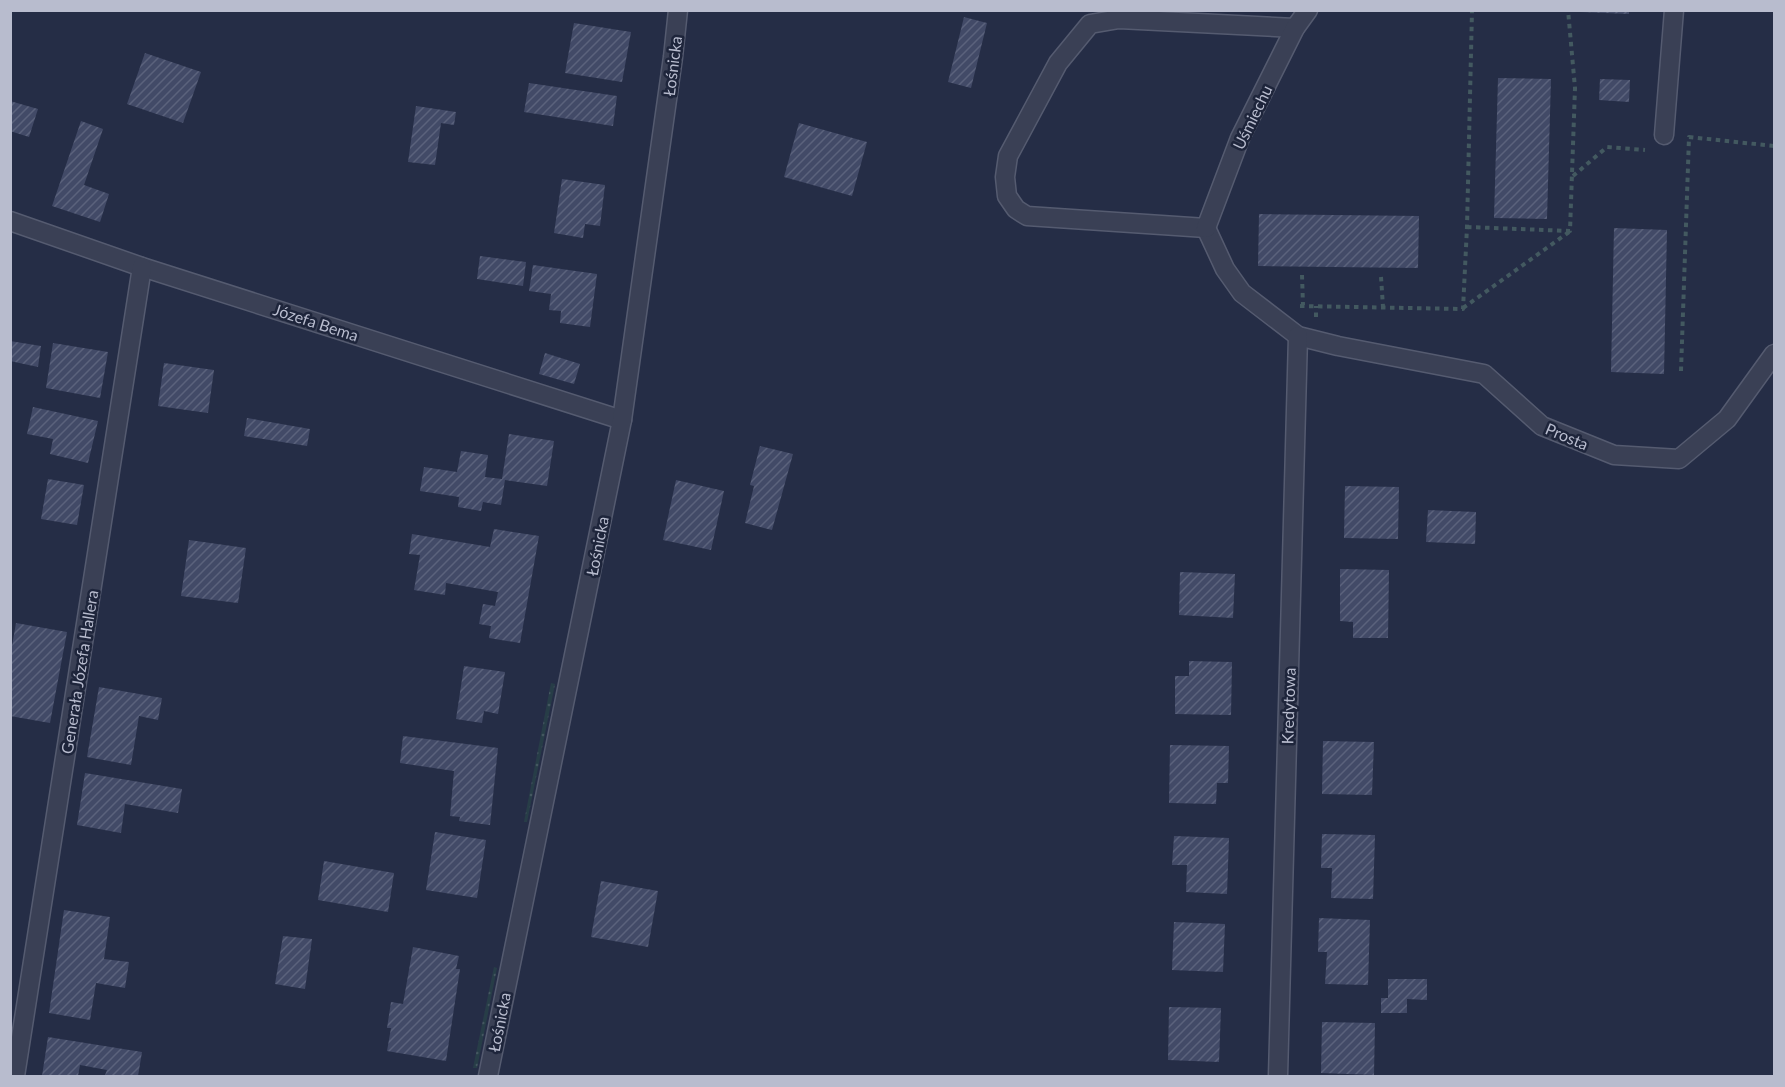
<svg xmlns="http://www.w3.org/2000/svg" width="1785" height="1087" viewBox="0 0 1785 1087" font-family="Lato,sans-serif">
	<style>
		.grass { fill: url(#grass-dots) }
		.building { fill: url(#building-hatch) }
		.lines { fill: none; stroke-linecap: round; stroke-linejoin: round }
		.minor-casing { stroke: #555b70; stroke-width: 21 }
		.path { stroke: #435960; stroke-width: 4; stroke-dasharray: 4.5 4.5; stroke-linecap: butt }
		.minor { stroke: #3a4055; stroke-width: 18 }
		.labels { text-anchor: middle; dominant-baseline: central; stroke-width: 5; stroke-linejoin: round; paint-order: stroke }
		.street-label { font-size: 16px; fill: #b8bcce; stroke: #1e253b }
	</style>
	<defs>
		<pattern id="grass-dots" width="8" height="8" patternUnits="userSpaceOnUse" patternTransform="scale(1.5)"><rect width="8" height="8" fill="#273d47"/><path d="M2 2h.1M6 6h.1" fill="none" stroke="#445760" stroke-width="1.8" stroke-linecap="round"/></pattern>
		<pattern id="building-hatch" width="6" height="6" patternUnits="userSpaceOnUse" patternTransform="scale(1.5)"><rect width="6" height="6" fill="#424a67"/><path d="M-1 1l2-2M0 6l6-6M5 7l2-2" fill="none" stroke="#5b627c"/></pattern>
	</defs>
	<rect width="100%" height="100%" fill="#252d46"/>
	<!-- grass -->
	<g class="grass">
		<polygon points="551,683 555,684 527,822 524,822"/>
		<polygon points="494,967 497,968 477,1068 473,1068"/>
	</g>
	<!-- building -->
	<g class="building">
		<polygon points="1582,10 1629,10 1629,14 1581,12"/>
		<polygon points="964,17 987,23 971,88 948,82"/>
		<polygon points="574,23 631,32 622,82 565,73"/>
		<polygon points="145,53 201,72 183,123 127,104"/>
		<polygon points="1498,78 1551,79 1547,219 1494,218"/>
		<polygon points="1600,79 1630,80 1629,102 1599,100"/>
		<polygon points="529,83 617,96 613,126 524,112"/>
		<polygon points="10,101 38,109 29,137 10,131"/>
		<polygon points="416,106 456,112 454,125 441,123 435,165 408,162"/>
		<polygon points="81,121 103,129 84,185 109,194 100,222 52,206"/>
		<polygon points="799,123 867,142 852,196 784,177"/>
		<polygon points="562,179 605,185 600,226 585,224 583,238 554,233"/>
		<polygon points="1259,214 1419,216 1418,268 1258,266"/>
		<polygon points="1614,228 1667,230 1664,374 1611,372"/>
		<polygon points="480,256 526,262 523,286 477,279"/>
		<polygon points="533,265 597,274 590,327 560,323 561,311 549,310 551,294 529,291"/>
		<polygon points="10,341 41,346 38,367 10,361"/>
		<polygon points="53,343 108,352 100,398 46,388"/>
		<polygon points="545,353 580,364 574,384 539,374"/>
		<polygon points="164,363 214,370 208,413 158,406"/>
		<polygon points="33,407 98,421 88,463 50,454 53,439 27,434"/>
		<polygon points="247,418 310,429 307,446 244,436"/>
		<polygon points="509,434 554,441 547,486 505,480 501,505 483,502 481,511 458,507 459,497 420,491 424,467 457,472 461,451 488,455 485,477 502,479"/>
		<polygon points="760,446 793,454 772,530 745,523 754,486 750,485"/>
		<polygon points="48,479 84,485 77,525 41,519"/>
		<polygon points="676,480 724,491 711,550 663,540"/>
		<polygon points="1345,486 1399,487 1398,539 1344,538"/>
		<polygon points="1428,510 1476,512 1475,544 1426,542"/>
		<polygon points="494,529 539,536 520,643 489,638 491,626 479,624 483,604 495,606 498,592 446,583 445,595 414,590 420,555 409,554 412,534 490,547"/>
		<polygon points="189,540 246,548 238,603 181,596"/>
		<polygon points="1340,569 1389,570 1388,638 1353,638 1353,622 1340,621"/>
		<polygon points="1180,572 1235,574 1233,618 1179,615"/>
		<polygon points="16,623 67,632 50,723 10,716 10,646 12,646"/>
		<polygon points="1189,661 1232,662 1231,715 1175,714 1175,676 1189,676"/>
		<polygon points="464,666 505,672 498,714 484,711 482,723 456,719"/>
		<polygon points="99,687 162,698 158,720 139,716 131,765 87,757"/>
		<polygon points="403,736 498,748 490,825 459,821 460,817 450,816 454,771 400,763"/>
		<polygon points="1323,741 1374,742 1372,795 1322,794"/>
		<polygon points="1170,745 1229,746 1228,783 1217,783 1216,804 1169,803"/>
		<polygon points="85,773 182,789 178,813 125,804 121,833 77,825"/>
		<polygon points="435,832 486,840 477,898 426,890"/>
		<polygon points="1322,834 1375,835 1373,899 1331,898 1332,868 1321,868"/>
		<polygon points="1174,836 1229,838 1227,894 1186,892 1187,865 1172,865"/>
		<polygon points="324,861 394,873 388,912 318,900"/>
		<polygon points="601,881 658,891 648,947 591,937"/>
		<polygon points="64,910 110,917 104,959 129,962 125,988 96,983 90,1020 49,1013"/>
		<polygon points="1319,918 1370,920 1368,985 1325,984 1327,952 1318,952"/>
		<polygon points="1174,922 1225,924 1223,972 1172,970"/>
		<polygon points="283,936 312,939 305,989 275,984"/>
		<polygon points="413,947 459,956 456,969 460,969 446,1061 387,1051 391,1028 387,1028 391,1002 403,1004"/>
		<polygon points="1388,979 1427,979 1427,1000 1407,999 1407,1013 1381,1013 1381,998 1388,998"/>
		<polygon points="1169,1007 1221,1008 1219,1062 1168,1060"/>
		<polygon points="1322,1022 1375,1023 1374,1075 1321,1073"/>
		<polygon points="48,1037 142,1052 138,1076 105,1075 107,1070 80,1065 78,1076 42,1076"/>
	</g>
	<g class="lines">
		<!-- minor casing -->
		<g class="minor-casing">
			<g id="minor">
				<polyline points="1664,135 1674,10"/>
				<polyline points="10,221 142,267 622,420"/>
				<polyline points="1206,228 1225,269 1242,293 1298,336 1338,346 1484,374 1542,426 1614,455 1679,459 1727,419 1774,354"/>
				<polyline points="1206,228 1027,216 1016,209 1007,196 1005,177 1008,156 1058,63 1090,24 1119,19 1295,28"/>
				<polyline points="1206,228 1240,138 1295,28 1308,10"/>
				<polyline points="15,1076 142,267"/>
				<polyline points="488,1076 622,420 673,57 678,10"/>
				<polyline points="1278,1076 1298,336"/>
			</g>
		</g>
		<!-- path -->
		<g class="path">
			<polyline points="1573,176 1607,147 1645,150"/>
			<polyline points="1467,227 1570,231 1575,88 1568,10"/>
			<polyline points="1302,275 1303,305"/>
			<polyline points="1381,277 1383,307"/>
			<polyline points="1300,306 1463,309 1467,227 1472,10"/>
			<polyline points="1463,308 1569,232"/>
			<polyline points="1316,317 1316,306"/>
			<polyline points="1681,371 1689,137 1774,146"/>
		</g>
		<!-- minor -->
		<use href="#minor" class="minor"/>
	</g>
	<g class="labels">
		<!-- street labels -->
		<g class="street-label">
			<text transform="translate(672 66) rotate(-83)">Łośnicka</text>
			<text transform="translate(1252 117) rotate(-64)">Uśmiechu</text>
			<text transform="translate(316 322) rotate(18)">Józefa Bema</text>
			<text transform="translate(1567 436) rotate(23)">Prosta</text>
			<text transform="translate(597 546) rotate(-79)">Łośnicka</text>
			<text transform="translate(79 672) rotate(-81)">Generała Józefa Hallera</text>
			<text transform="translate(1288 706) rotate(-88)">Kredytowa</text>
			<text transform="translate(499 1022) rotate(-79)">Łośnicka</text>
		</g>
	</g>
	<!-- border -->
	<rect width="1785" height="1087" fill="none" stroke="#b8bcce" stroke-width="24"/>
</svg>
